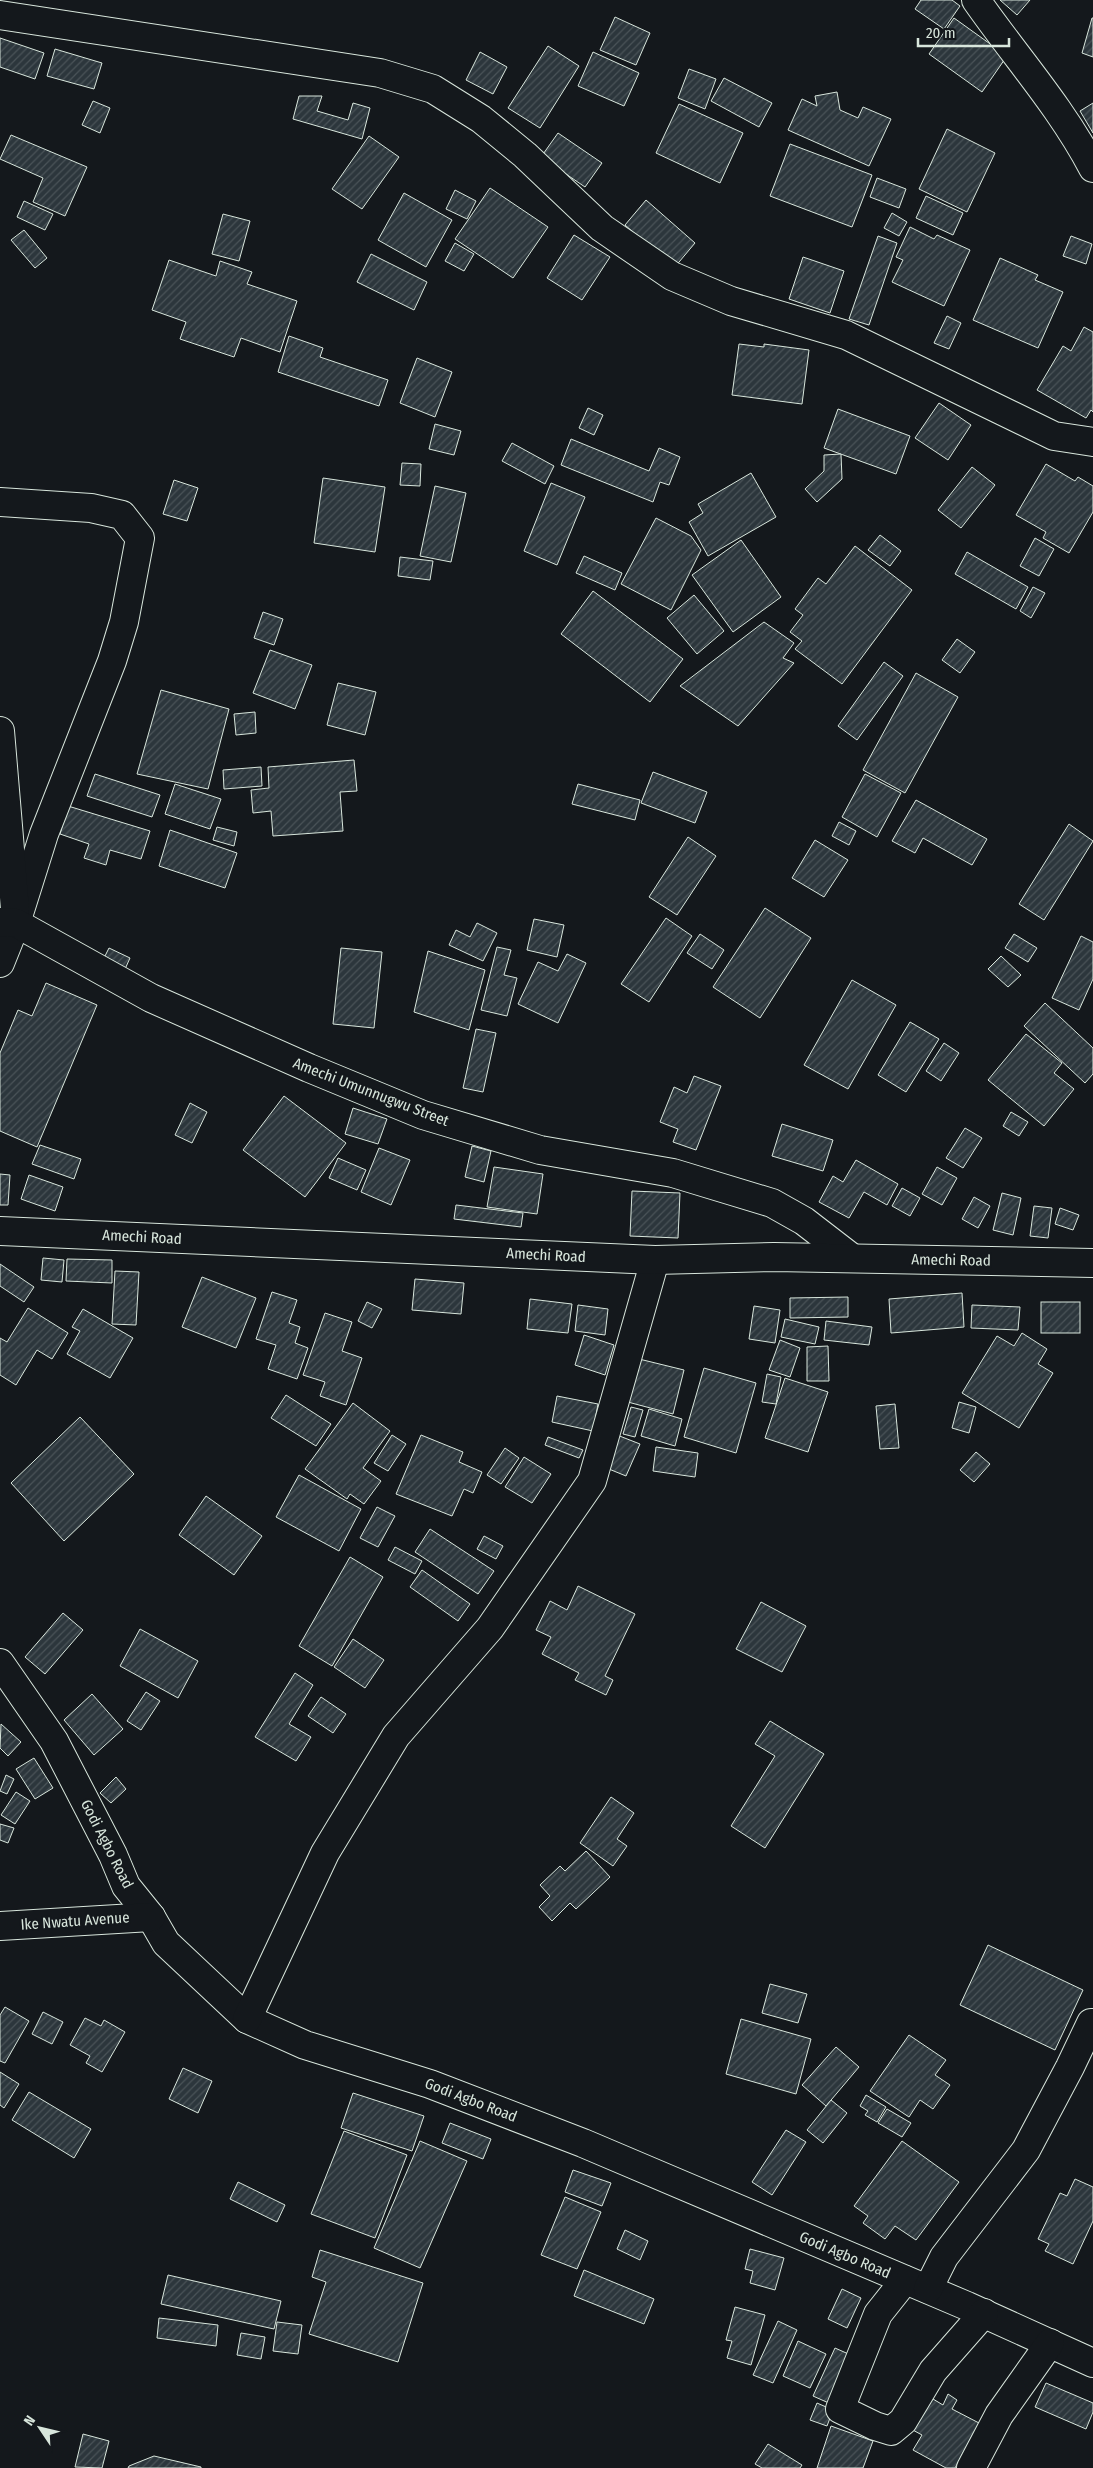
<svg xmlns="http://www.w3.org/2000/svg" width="1093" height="2468" viewBox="0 0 1093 2468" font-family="'Fira Sans Condensed',sans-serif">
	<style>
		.building { fill: url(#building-hatch); stroke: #d8e6dc }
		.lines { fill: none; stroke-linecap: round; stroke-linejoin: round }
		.street-casing { stroke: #d8e6dc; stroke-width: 30 }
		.secondary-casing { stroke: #d8e6dc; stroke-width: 30 }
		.street { stroke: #14181c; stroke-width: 28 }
		.secondary { stroke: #14181c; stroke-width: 28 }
		.labels { text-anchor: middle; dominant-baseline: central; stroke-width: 4; stroke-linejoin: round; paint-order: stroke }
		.street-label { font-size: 15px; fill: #d8e6dc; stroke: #14181c }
	</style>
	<defs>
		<pattern id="building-hatch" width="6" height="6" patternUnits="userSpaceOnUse" patternTransform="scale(1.25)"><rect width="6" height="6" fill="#2c363c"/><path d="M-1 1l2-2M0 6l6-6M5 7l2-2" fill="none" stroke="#4a5358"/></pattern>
	</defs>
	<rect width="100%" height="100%" fill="#14181c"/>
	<!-- building -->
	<g class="building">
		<polygon points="921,0 952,0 960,6 944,29 915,9"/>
		<polygon points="1000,0 1030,0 1017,15"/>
		<polygon points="615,17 650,33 636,65 600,50"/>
		<polygon points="954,18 1007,56 982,92 929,54"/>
		<polygon points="1092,18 1093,18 1093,57 1082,53"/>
		<polygon points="0,38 44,53 35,79 0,67"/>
		<polygon points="548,46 579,66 540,128 508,108"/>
		<polygon points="55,49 102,63 94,89 47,76"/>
		<polygon points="480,52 507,67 493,94 466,80"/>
		<polygon points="593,52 639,73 624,106 578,86"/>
		<polygon points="689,69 716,79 705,109 678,98"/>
		<polygon points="724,78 772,103 759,127 711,101"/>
		<polygon points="837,92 840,110 858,118 863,107 891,119 869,166 788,130 802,99 817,106 815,96"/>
		<polygon points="299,96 322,96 317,111 348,120 353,103 370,108 362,139 293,119"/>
		<polygon points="93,101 110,108 100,133 82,125"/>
		<polygon points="1093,103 1093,133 1080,111"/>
		<polygon points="679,104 743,133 720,183 656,153"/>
		<polygon points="947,129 995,153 967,212 919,189"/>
		<polygon points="558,133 602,163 585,187 541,157"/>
		<polygon points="11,135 87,167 65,216 33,202 43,178 0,159"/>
		<polygon points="369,136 399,157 362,209 332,189"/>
		<polygon points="790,144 872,175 852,227 770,196"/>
		<polygon points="877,178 906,189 899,208 870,197"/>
		<polygon points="490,188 548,227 513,278 455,239"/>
		<polygon points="455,190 476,201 467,219 446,209"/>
		<polygon points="404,193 452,220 426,267 378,240"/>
		<polygon points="926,196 963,213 953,235 916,218"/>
		<polygon points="646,200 695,243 674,268 625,225"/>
		<polygon points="24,201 53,214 45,230 17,217"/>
		<polygon points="892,213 907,222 899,236 884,228"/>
		<polygon points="223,214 250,221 239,261 212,254"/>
		<polygon points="910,227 934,239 937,235 970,250 944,306 892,282 903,260 896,257"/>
		<polygon points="24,230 47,258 35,268 11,240"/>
		<polygon points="574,235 610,257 582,300 547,278"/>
		<polygon points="878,236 897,243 869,325 849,319"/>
		<polygon points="1071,236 1092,244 1086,264 1063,256"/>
		<polygon points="455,243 474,254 464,271 445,261"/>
		<polygon points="371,254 427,282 414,310 357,282"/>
		<polygon points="803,257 844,271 830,313 789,299"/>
		<polygon points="1000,258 1038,275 1035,280 1063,292 1038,348 973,320"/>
		<polygon points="169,260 216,276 220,261 252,272 247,284 297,301 280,352 241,338 234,357 180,339 186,322 152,310"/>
		<polygon points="947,316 961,323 949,349 934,343"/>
		<polygon points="1084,327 1093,332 1093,412 1091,410 1086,418 1037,390 1063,346 1071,351"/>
		<polygon points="289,336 323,348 320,357 388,380 379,406 278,372"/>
		<polygon points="739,344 764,347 764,344 809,350 802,404 732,395"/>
		<polygon points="417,358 452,372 435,417 400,403"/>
		<polygon points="939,403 971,425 948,460 915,438"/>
		<polygon points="588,408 603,415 594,435 579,428"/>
		<polygon points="838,409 910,436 896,474 824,448"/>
		<polygon points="435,424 461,431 454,455 429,449"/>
		<polygon points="571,439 649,471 659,448 680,457 669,485 660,482 653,502 561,465"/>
		<polygon points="512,443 554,466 545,484 502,461"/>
		<polygon points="841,454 842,479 817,502 805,489 824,471 824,455"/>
		<polygon points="402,463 421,464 420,486 400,485"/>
		<polygon points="1046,464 1075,481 1078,477 1093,486 1093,512 1069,553 1043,538 1046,532 1016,515"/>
		<polygon points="972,467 995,485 961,528 938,510"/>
		<polygon points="751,473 776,517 708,556 689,522 703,513 698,504"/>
		<polygon points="323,478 385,487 375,552 314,543"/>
		<polygon points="174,480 198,488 187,521 163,514"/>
		<polygon points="551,483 585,497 557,565 524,551"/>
		<polygon points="435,486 466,493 451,562 420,556"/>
		<polygon points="656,518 691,536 701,550 671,610 621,584"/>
		<polygon points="880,535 901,551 890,566 868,550"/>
		<polygon points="1035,538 1054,549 1039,576 1020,566"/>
		<polygon points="741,540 781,597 733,632 692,575"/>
		<polygon points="855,546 912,590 842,684 795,649 802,641 790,632 803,615 795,609 818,578 826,584"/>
		<polygon points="967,552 1028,587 1016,609 955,574"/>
		<polygon points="584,556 622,573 615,590 576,573"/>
		<polygon points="400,557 433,561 430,580 398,576"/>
		<polygon points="1033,587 1045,593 1031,618 1020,611"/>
		<polygon points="593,591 683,659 650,702 561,634"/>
		<polygon points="694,595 724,631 697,654 667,618"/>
		<polygon points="263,612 283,619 274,645 254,638"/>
		<polygon points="764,622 794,643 783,658 794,663 738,726 680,686"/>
		<polygon points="957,639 975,652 960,673 942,660"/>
		<polygon points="270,650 312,665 295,709 253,693"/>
		<polygon points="884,662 903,676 857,740 838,726"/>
		<polygon points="916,673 958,697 905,793 863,770"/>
		<polygon points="338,683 376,692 365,735 327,725"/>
		<polygon points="161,690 229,709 208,789 137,774"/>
		<polygon points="255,712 256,733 236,735 234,714"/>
		<polygon points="354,760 357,791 340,792 343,831 273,836 271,811 253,813 251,790 269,788 268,767"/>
		<polygon points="261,767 262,786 224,789 223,770"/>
		<polygon points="653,772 707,792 695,823 641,803"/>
		<polygon points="95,774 160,795 152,817 87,796"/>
		<polygon points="865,774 901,793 877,837 842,817"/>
		<polygon points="175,784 221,799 210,829 165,814"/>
		<polygon points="578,784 640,800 635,820 572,804"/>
		<polygon points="916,800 987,839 972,865 923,838 915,853 892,841"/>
		<polygon points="68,806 150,831 141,859 110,850 106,865 84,858 89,844 60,834"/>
		<polygon points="839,822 856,831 849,845 832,836"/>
		<polygon points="1069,824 1093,841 1044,920 1019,904"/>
		<polygon points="217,827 237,832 234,846 213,840"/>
		<polygon points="170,830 237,853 225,888 159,866"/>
		<polygon points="688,837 716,856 677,915 649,897"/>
		<polygon points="815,840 848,860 824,897 792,878"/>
		<polygon points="765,908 811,938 760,1018 713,987"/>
		<polygon points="666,918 692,936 649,1002 621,984"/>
		<polygon points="534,919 564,925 557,957 527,950"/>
		<polygon points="477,923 497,933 483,961 449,945 456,930 470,937"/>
		<polygon points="700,934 724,950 712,969 687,953"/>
		<polygon points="1014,934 1037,948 1028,962 1005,948"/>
		<polygon points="1081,936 1093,942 1093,979 1079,1010 1052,998"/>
		<polygon points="497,947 511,950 504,975 517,978 507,1016 481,1010"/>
		<polygon points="109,948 130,958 121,978 99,968"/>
		<polygon points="341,948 382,952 374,1028 333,1024"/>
		<polygon points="428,951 485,970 469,1030 414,1012"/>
		<polygon points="567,954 586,963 558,1023 518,1004 538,962 558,971"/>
		<polygon points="1001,956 1021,975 1008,987 988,969"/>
		<polygon points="852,980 896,1005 848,1089 804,1065"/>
		<polygon points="46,983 97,1005 37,1147 0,1131 0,1053 18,1010 32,1016"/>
		<polygon points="1045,1003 1093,1048 1093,1074 1085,1083 1024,1026"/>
		<polygon points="910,1022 939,1039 906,1092 878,1075"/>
		<polygon points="476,1029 496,1033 483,1092 463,1088"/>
		<polygon points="1026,1034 1062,1063 1054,1073 1074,1089 1044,1126 988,1080"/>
		<polygon points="944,1043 959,1053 941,1081 926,1071"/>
		<polygon points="694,1076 721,1086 696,1150 673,1142 678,1129 660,1122 674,1087 687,1093"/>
		<polygon points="284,1096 346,1143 305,1197 243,1150"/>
		<polygon points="190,1103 207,1112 192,1143 175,1135"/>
		<polygon points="353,1108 387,1119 378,1144 345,1134"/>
		<polygon points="1011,1112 1028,1122 1019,1136 1003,1126"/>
		<polygon points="782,1124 833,1140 823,1171 772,1156"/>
		<polygon points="965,1128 982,1138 963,1168 946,1158"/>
		<polygon points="40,1145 81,1159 74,1179 32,1164"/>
		<polygon points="472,1146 491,1151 484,1182 465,1177"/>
		<polygon points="379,1148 410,1160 391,1205 361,1192"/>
		<polygon points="338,1158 366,1170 357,1190 329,1178"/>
		<polygon points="856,1160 898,1184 887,1205 864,1192 849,1218 819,1202 833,1176 843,1182"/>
		<polygon points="494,1167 543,1174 537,1214 487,1207"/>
		<polygon points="937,1167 957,1178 942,1205 922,1194"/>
		<polygon points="0,1174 10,1175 8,1205 0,1205"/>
		<polygon points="29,1175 63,1187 55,1211 21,1199"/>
		<polygon points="902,1188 920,1198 910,1216 892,1206"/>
		<polygon points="632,1191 680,1193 678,1238 630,1236"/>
		<polygon points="1002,1193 1021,1198 1013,1235 993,1230"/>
		<polygon points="974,1197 990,1206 978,1228 962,1219"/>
		<polygon points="456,1205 523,1213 521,1227 454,1219"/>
		<polygon points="1034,1206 1052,1208 1048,1238 1030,1236"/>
		<polygon points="1060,1208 1079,1215 1073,1230 1055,1224"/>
		<polygon points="43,1258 64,1260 62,1282 41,1280"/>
		<polygon points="67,1259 112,1260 112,1283 66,1281"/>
		<polygon points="0,1264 34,1287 24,1302 0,1286"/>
		<polygon points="115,1271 139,1272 136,1325 112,1324"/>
		<polygon points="202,1277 256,1298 236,1348 182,1327"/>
		<polygon points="415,1279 464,1283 461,1314 412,1310"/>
		<polygon points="272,1292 297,1300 289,1323 300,1327 295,1343 308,1348 297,1379 268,1369 276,1345 256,1339"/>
		<polygon points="962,1293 964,1327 891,1333 889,1299"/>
		<polygon points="848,1297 848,1317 790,1318 790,1298"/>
		<polygon points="530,1299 572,1304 568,1333 527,1329"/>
		<polygon points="367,1302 382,1309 372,1328 358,1321"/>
		<rect x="1041" y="1302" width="39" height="31"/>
		<polygon points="578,1305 608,1309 605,1335 575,1331"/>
		<polygon points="972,1305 1020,1307 1018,1330 971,1328"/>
		<polygon points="754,1306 780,1310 775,1343 749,1339"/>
		<polygon points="28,1308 68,1333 52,1359 37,1350 16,1385 0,1375 0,1338 7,1342"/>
		<polygon points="83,1309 133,1338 110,1378 67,1354 80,1331 72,1327"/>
		<polygon points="325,1313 352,1322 342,1351 362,1358 346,1405 320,1396 325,1382 303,1375"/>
		<polygon points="785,1319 819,1327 815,1344 781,1337"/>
		<polygon points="826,1321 872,1327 869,1345 824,1340"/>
		<polygon points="1022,1333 1047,1349 1038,1364 1053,1373 1019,1428 962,1393 997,1336 1014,1346"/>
		<polygon points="584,1335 614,1345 605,1375 575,1365"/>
		<polygon points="780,1340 800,1348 790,1377 769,1370"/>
		<polygon points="828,1346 829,1381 807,1381 807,1347"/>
		<polygon points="635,1358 684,1370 673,1414 624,1401"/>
		<polygon points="704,1368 756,1383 736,1453 684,1437"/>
		<polygon points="767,1374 781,1377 776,1404 762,1402"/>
		<polygon points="785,1378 828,1392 808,1452 765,1438"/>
		<polygon points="286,1395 331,1424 316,1446 271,1418"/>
		<polygon points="557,1396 598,1404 593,1431 552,1422"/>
		<polygon points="959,1402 976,1407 969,1433 952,1428"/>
		<polygon points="353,1403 390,1431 363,1468 381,1481 364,1504 350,1494 347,1499 305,1469"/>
		<polygon points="895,1404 899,1448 880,1449 876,1406"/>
		<polygon points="631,1407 643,1410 635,1437 623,1434"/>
		<polygon points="649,1409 682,1419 675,1446 641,1436"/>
		<polygon points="80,1417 134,1474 64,1541 11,1483"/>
		<polygon points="392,1435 406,1444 388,1471 374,1463"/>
		<polygon points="421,1435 463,1452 459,1462 482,1472 473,1493 464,1489 452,1516 396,1494"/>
		<polygon points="617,1435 640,1444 626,1476 604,1467"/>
		<polygon points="548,1437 583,1450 579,1458 545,1445"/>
		<polygon points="656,1447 698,1453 695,1477 653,1471"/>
		<polygon points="505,1448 519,1458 501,1484 487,1475"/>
		<polygon points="976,1452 990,1464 974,1482 960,1470"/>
		<polygon points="524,1457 551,1474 532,1503 505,1487"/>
		<polygon points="299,1475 361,1509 339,1551 276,1517"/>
		<polygon points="206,1496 262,1536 234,1575 179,1535"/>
		<polygon points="377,1507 395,1516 378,1547 360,1538"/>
		<polygon points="430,1529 494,1571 478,1594 415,1552"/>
		<polygon points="484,1536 503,1546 496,1559 477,1549"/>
		<polygon points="395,1547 422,1561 415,1574 388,1560"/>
		<polygon points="350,1557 383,1577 332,1666 299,1646"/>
		<polygon points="422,1570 470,1604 458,1621 410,1587"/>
		<polygon points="578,1586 635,1614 605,1676 613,1680 606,1695 575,1680 579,1673 542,1654 551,1637 536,1630 550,1601 567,1610"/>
		<polygon points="761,1602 806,1626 782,1672 736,1649"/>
		<polygon points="63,1613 83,1630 45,1674 25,1657"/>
		<polygon points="140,1629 198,1661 178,1698 120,1666"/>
		<polygon points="353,1639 384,1660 365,1688 334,1667"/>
		<polygon points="295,1673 313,1685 289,1724 311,1737 296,1761 255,1737"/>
		<polygon points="146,1692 160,1701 141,1730 127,1721"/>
		<polygon points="92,1694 123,1729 94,1755 64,1720"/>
		<polygon points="321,1697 346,1714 333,1733 308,1716"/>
		<polygon points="770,1721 824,1754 765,1848 731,1826 775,1756 755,1744"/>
		<polygon points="1,1724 21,1742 8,1756 0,1748"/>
		<polygon points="34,1758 53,1788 35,1799 16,1769"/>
		<polygon points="6,1775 14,1779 7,1794 0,1791"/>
		<polygon points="116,1777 126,1789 111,1803 100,1793"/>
		<polygon points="16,1792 30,1801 15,1824 1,1815"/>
		<polygon points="611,1797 634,1813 617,1839 627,1846 613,1866 580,1843"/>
		<polygon points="0,1824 14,1828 8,1843 0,1840"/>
		<polygon points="586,1851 610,1877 576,1909 570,1903 552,1921 539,1907 550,1896 540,1885 560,1866 565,1871"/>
		<polygon points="988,1945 1083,1990 1055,2050 960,2005"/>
		<polygon points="770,1984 807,1994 798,2023 762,2013"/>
		<polygon points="5,2007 29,2021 5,2063 0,2061 0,2015"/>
		<polygon points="43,2012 63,2022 52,2044 32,2034"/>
		<polygon points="85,2018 101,2026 104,2020 125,2032 102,2072 86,2063 90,2056 70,2045"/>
		<polygon points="741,2019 811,2039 796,2094 726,2074"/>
		<polygon points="909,2035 946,2060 935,2075 950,2085 933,2109 920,2100 909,2117 870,2091"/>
		<polygon points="836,2047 859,2067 826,2106 802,2085"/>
		<polygon points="183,2068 212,2081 198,2113 169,2099"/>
		<polygon points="0,2072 19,2084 4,2108 0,2105"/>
		<polygon points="29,2092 91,2129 74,2158 12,2120"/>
		<polygon points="353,2093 424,2116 412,2151 341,2128"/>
		<polygon points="866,2095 886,2107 877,2122 865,2115 868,2111 860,2106"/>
		<polygon points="831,2100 847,2113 823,2143 807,2130"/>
		<polygon points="887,2109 911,2123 902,2137 878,2123"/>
		<polygon points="450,2123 491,2139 483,2159 442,2143"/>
		<polygon points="786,2130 806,2142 772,2195 752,2182"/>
		<polygon points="344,2131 407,2155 375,2238 311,2214"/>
		<polygon points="420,2141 467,2161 420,2268 374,2248"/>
		<polygon points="902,2141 959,2182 916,2240 895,2226 885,2239 863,2223 868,2216 854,2206"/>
		<polygon points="573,2170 611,2183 602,2206 565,2192"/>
		<polygon points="1075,2179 1093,2187 1093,2221 1073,2264 1045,2251 1049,2244 1038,2239 1060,2193 1067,2196"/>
		<polygon points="238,2182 285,2205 277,2222 230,2199"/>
		<polygon points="565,2197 601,2212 577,2269 541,2255"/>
		<polygon points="625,2230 648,2241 640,2260 617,2249"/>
		<polygon points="750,2249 784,2258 775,2290 750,2283 753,2271 745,2269"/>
		<polygon points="320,2250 423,2283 398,2362 309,2334 326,2282 312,2277"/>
		<polygon points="584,2270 654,2299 644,2324 574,2296"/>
		<polygon points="168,2275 281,2301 274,2329 161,2304"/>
		<polygon points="842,2289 861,2298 847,2328 828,2319"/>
		<polygon points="735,2307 765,2315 751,2365 727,2358 732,2341 726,2340"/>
		<polygon points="159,2318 218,2325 216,2346 157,2338"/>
		<polygon points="778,2321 797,2330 773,2383 753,2375"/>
		<polygon points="277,2322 302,2325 298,2354 273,2351"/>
		<polygon points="241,2333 265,2337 261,2359 237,2355"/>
		<polygon points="798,2341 826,2354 810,2388 783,2376"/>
		<polygon points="835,2348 853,2356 831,2404 813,2396"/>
		<polygon points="1046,2383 1093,2403 1093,2412 1086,2429 1035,2407"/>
		<polygon points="948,2394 957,2400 952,2409 979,2423 955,2468 946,2468 913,2450 922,2435 911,2429 928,2396 943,2405"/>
		<polygon points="817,2403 833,2410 827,2426 810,2420"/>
		<polygon points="831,2426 873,2441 863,2468 817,2468"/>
		<polygon points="83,2434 109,2441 102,2468 75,2467"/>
		<polygon points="768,2444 802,2465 800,2468 762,2468 755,2464"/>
		<polygon points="154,2456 201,2467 201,2468 128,2468 129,2466"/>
	</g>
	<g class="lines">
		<!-- street casing -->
		<g class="street-casing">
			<g id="street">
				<path d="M 976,0 C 1015,56 1061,107 1093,168"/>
				<polyline points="0,15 380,73 433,89 481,119 525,155 602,228 672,276 731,301 846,335 1054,436 1093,442"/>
				<polyline points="0,502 91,508 122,515 140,538 124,622 112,661 44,834 16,923 0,963"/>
				<polyline points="0,731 15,909"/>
				<polyline points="0,922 16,923 151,998 309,1068 423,1115 540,1150 673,1173 772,1203 804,1221 852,1258"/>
				<polyline points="0,1663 54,1741 113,1855 126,1886 151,1917 166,1943 247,2019 305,2045 430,2084 583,2143 967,2306 1093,2363"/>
				<polyline points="0,1926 151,1917"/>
				<polyline points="247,2019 325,1853 396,1736 490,1628 592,1481 655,1260"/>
				<polyline points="905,2280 878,2314 840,2409 875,2426 891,2431 903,2421 933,2371 984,2313"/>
				<polyline points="928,2289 944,2257 1026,2150 1070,2067 1091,2023"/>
				<polyline points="971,2468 999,2415 1050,2343"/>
			</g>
		</g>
		<!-- secondary casing -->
		<g class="secondary-casing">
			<polyline id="secondary" points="0,1231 655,1260 774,1257 1093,1263"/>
		</g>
		<!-- street -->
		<use href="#street" class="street"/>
		<!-- secondary -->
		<use href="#secondary" class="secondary"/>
	</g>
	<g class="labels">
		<!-- street labels -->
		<g class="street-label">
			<text transform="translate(371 1092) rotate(21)">Amechi Umunnugwu Street</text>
			<text transform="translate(142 1237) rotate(3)">Amechi Road</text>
			<text transform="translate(546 1255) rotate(3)">Amechi Road</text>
			<text transform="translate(951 1260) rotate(1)">Amechi Road</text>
			<text transform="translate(107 1844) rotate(63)">Godi Agbo Road</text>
			<text transform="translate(75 1921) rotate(-4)">Ike Nwatu Avenue</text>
			<text transform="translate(471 2100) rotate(21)">Godi Agbo Road</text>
			<text transform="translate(845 2255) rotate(23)">Godi Agbo Road</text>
		</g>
	</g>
	<!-- north arrow -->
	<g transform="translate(40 2428) rotate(305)" stroke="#14181c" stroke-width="4" paint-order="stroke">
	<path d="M0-4L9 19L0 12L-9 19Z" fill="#d8e6dc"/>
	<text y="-8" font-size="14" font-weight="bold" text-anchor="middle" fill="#d8e6dc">N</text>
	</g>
	<!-- scale -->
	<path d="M918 38v8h91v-8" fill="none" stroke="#d8e6dc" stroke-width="2.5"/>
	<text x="926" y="38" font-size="15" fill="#d8e6dc" stroke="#14181c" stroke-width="4" paint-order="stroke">20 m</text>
</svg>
